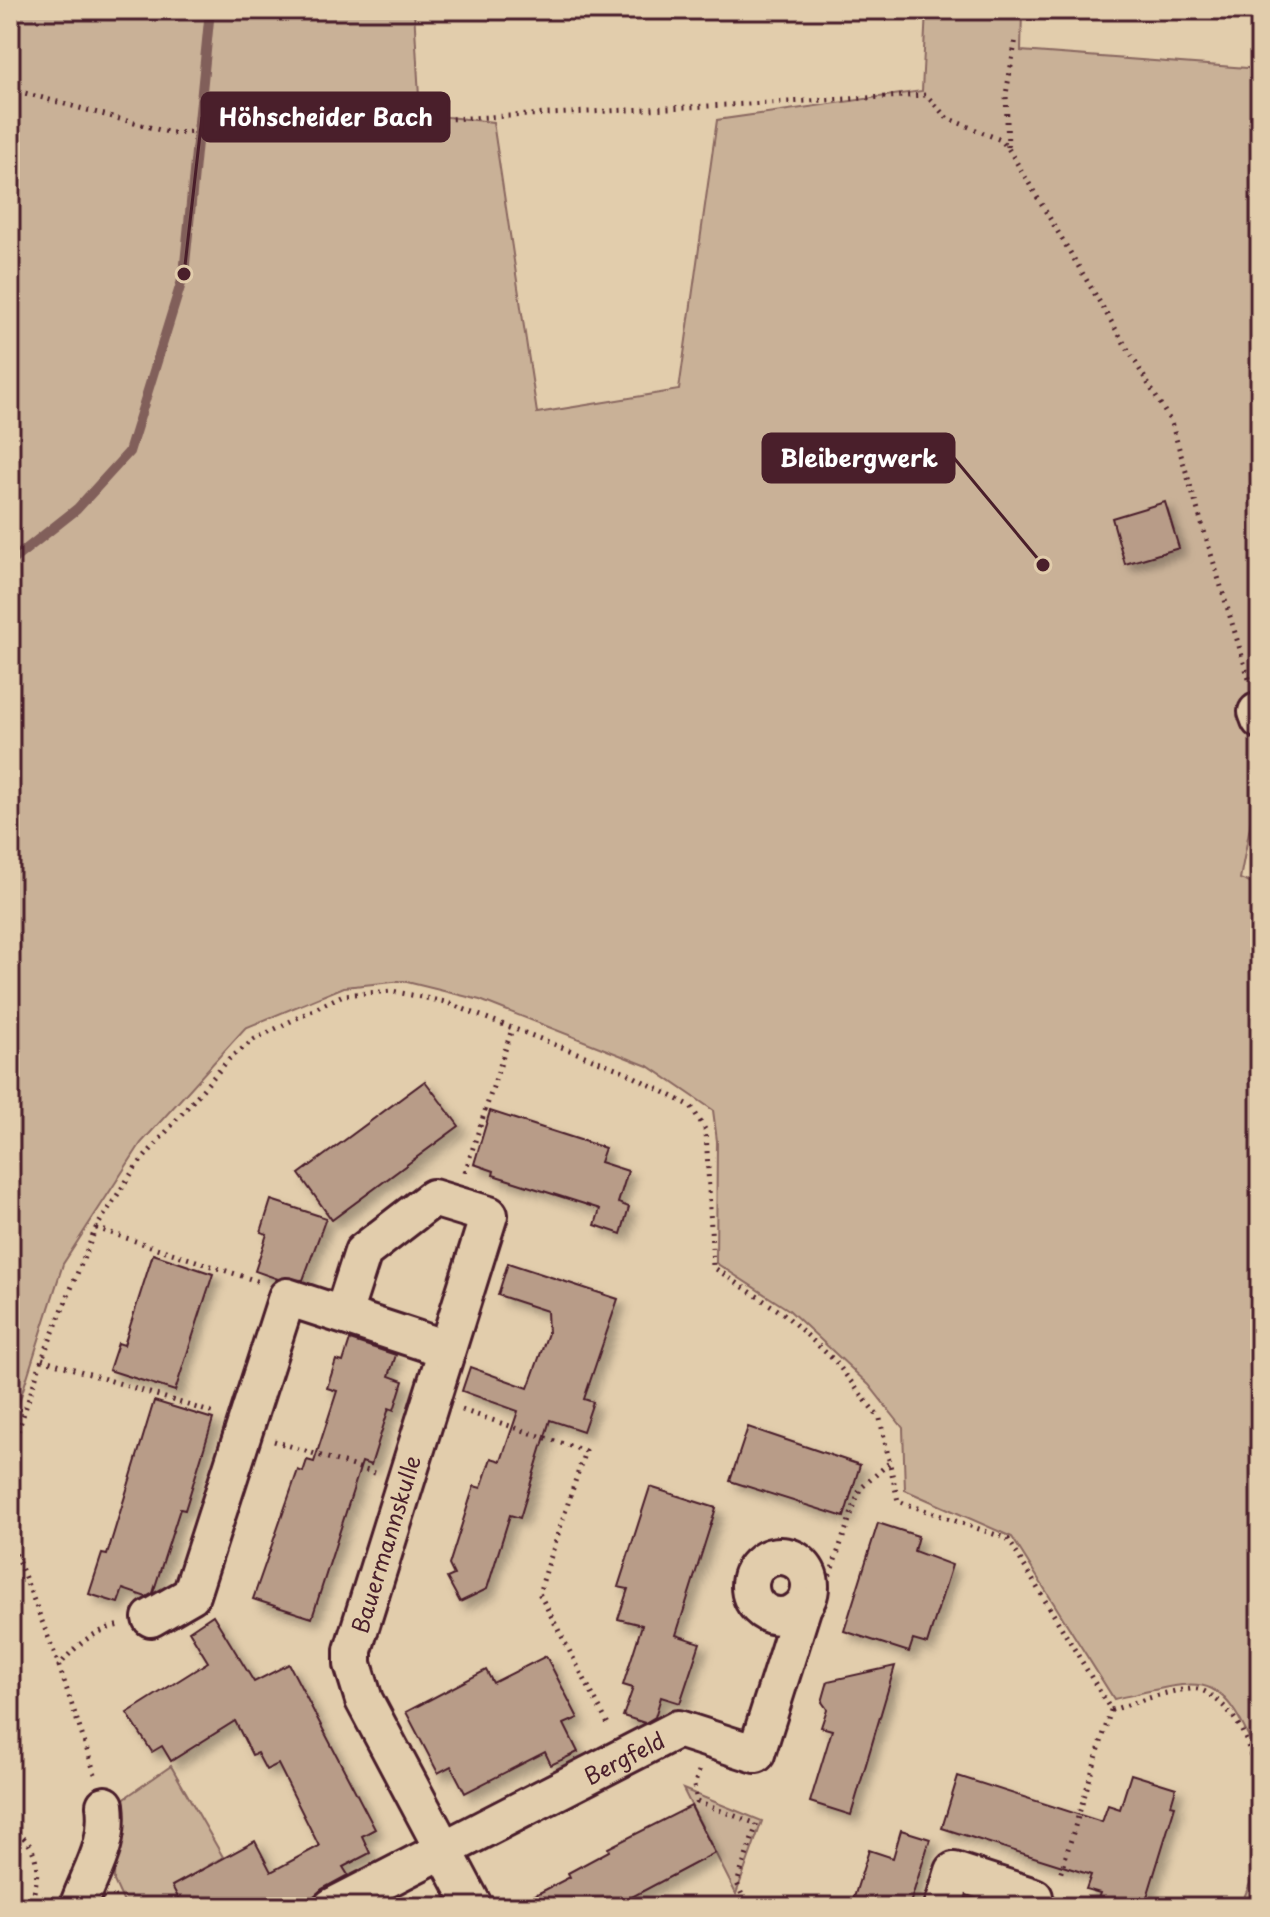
<svg xmlns="http://www.w3.org/2000/svg" width="1270" height="1917" viewBox="0 0 1270 1917" font-family="'Playpen Sans',sans-serif">
	<style>
		.green { fill: #c9b197; stroke: #8a6861; stroke-width: 2 }
		.lines { fill: none; stroke-linecap: round; stroke-linejoin: round }
		.stream { stroke: #815f5a; stroke-width: 10 }
		.building { fill: #b89c88; stroke: #4a1f2b; stroke-width: 2; filter: url(#shadow) }
		.minor-casing { stroke: #4a1f2b; stroke-width: 42 }
		.path { stroke: #4a1f2b; stroke-width: 5; stroke-dasharray: 2 6; stroke-linecap: butt }
		.minor { stroke: #e2cdac; stroke-width: 36 }
		.labels { text-anchor: middle; dominant-baseline: central; stroke-width: 7; stroke-linejoin: round; paint-order: stroke }
		.street-label { font-size: 22px; fill: #4a1f2b; stroke: #e2cdac }
		.leader { fill: none; stroke: #4a1f2b; stroke-width: 3 }
		.callout-dot { fill: #4a1f2b; stroke: #e2cdac; stroke-width: 3 }
		.callout { fill: #4a1f2b; stroke: #4a1f2b; stroke-width: 3 }
		.callout-label { font-size: 24px; text-anchor: middle; font-weight: bold; fill: #fff }
	</style>
	<defs>
		<filter id="shadow"><feDropShadow dx="7" dy="7" stdDeviation="4" flood-color="#0004"/></filter>
	</defs>
	<rect width="100%" height="100%" fill="#e2cdac"/>
	<filter id="ink" filterUnits="userSpaceOnUse"><feTurbulence type="fractalNoise" baseFrequency=".0125" numOctaves="2"/><feDisplacementMap in="SourceGraphic" scale="16" xChannelSelector="R" yChannelSelector="G"/><feConvolveMatrix kernelMatrix="1 2 1 2 8 2 1 2 1" color-interpolation-filters="sRGB"/></filter>
	<g filter="url(#ink)">
		<!-- green -->
		<g class="green">
			<path d="M 10,10 L 414,10 L 420,114 L 493,122 L 537,413 L 679,390 L 717,120 L 922,91 L 926,10 L 1022,10 L 1021,51 L 1260,69 L 1260,774 L 1240,879 L 1260,887 L 1260,1762 C 1219,1665 1206,1679 1114,1699 L 1012,1537 L 905,1490 L 903,1428 L 869,1385 L 789,1310 L 716,1263 L 717,1141 L 713,1110 L 650,1067 L 480,1000 L 403,981 L 344,987 L 245,1028 L 141,1143 L 63,1264 L 10,1431 Z"/>
			<polygon points="171,1766 223,1857 173,1886 183,1907 126,1907 114,1881 116,1804"/>
			<polygon points="683,1789 762,1821 736,1894"/>
			<polygon points="1260,1860 1260,1907 1240,1907"/>
		</g>
		<g class="lines">
			<!-- stream -->
			<polyline class="stream" points="10,562 77,509 129,452 184,274 210,10"/>
		</g>
		<!-- building -->
		<g class="building">
			<polygon points="1165,502 1179,548 1125,564 1112,518"/>
			<polygon points="425,1081 459,1126 332,1220 299,1174"/>
			<polygon points="490,1111 605,1148 600,1162 628,1171 618,1203 629,1207 621,1234 595,1225 600,1209 493,1175 494,1171 474,1164"/>
			<polygon points="271,1200 326,1218 303,1280 278,1279 255,1271 267,1234 261,1232"/>
			<polygon points="153,1254 213,1274 175,1391 109,1370 118,1343 124,1345"/>
			<polygon points="508,1263 618,1299 584,1399 593,1402 583,1431 550,1420 520,1518 510,1515 487,1589 460,1602 447,1578 454,1575 449,1565 474,1486 481,1488 491,1458 501,1461 518,1411 462,1391 470,1367 528,1388 548,1333 547,1311 498,1295"/>
			<polygon points="350,1340 396,1355 389,1376 403,1381 394,1410 389,1408 371,1465 362,1462 312,1618 253,1599 298,1470 303,1472 307,1460 314,1462 337,1391 327,1388 336,1360 343,1362"/>
			<polygon points="154,1401 213,1419 185,1510 180,1509 153,1593 146,1597 123,1589 118,1603 89,1594 102,1554 107,1555"/>
			<polygon points="748,1427 860,1465 844,1517 730,1481"/>
			<polygon points="650,1487 716,1508 676,1635 700,1643 680,1703 661,1697 655,1717 645,1723 623,1716 633,1688 623,1685 642,1625 618,1619 628,1589 618,1587"/>
			<polygon points="878,1523 918,1536 914,1551 952,1565 927,1644 913,1640 909,1652 844,1631"/>
			<polygon points="213,1615 254,1682 289,1664 375,1829 362,1836 370,1853 343,1867 348,1875 322,1889 314,1896 311,1907 183,1907 172,1886 255,1841 271,1872 319,1846 278,1764 266,1770 257,1753 252,1755 235,1721 171,1761 162,1746 152,1752 127,1713 208,1662 189,1631"/>
			<polygon points="546,1656 578,1718 564,1724 578,1752 551,1765 545,1752 465,1793 451,1766 438,1773 406,1712 486,1670 493,1683"/>
			<polygon points="895,1666 851,1815 810,1802 832,1730 821,1727 827,1709 822,1702 828,1681"/>
			<polygon points="1131,1774 1176,1788 1171,1805 1175,1806 1144,1907 1095,1907 1100,1893 1086,1889 1091,1875 942,1828 958,1776 1102,1822 1108,1805 1120,1809"/>
			<polygon points="691,1806 715,1853 613,1907 512,1907 570,1877 568,1873 609,1851 608,1848"/>
			<polygon points="901,1830 930,1839 909,1907 851,1907 869,1850 893,1858"/>
		</g>
		<g class="lines">
			<!-- minor casing -->
			<g class="minor-casing">
				<g id="minor">
					<polyline points="1257,712 1260,720"/>
					<polyline points="343,1314 363,1252 433,1198 489,1215 353,1650 353,1664 364,1700 474,1907"/>
					<circle cx="780" cy="1586" r="30"/>
					<polyline points="151,1618 191,1595 287,1297 446,1349"/>
					<path d="M 78,1907 C 91,1870 110,1846 105,1805"/>
					<path id="s1" d="M 332,1907 L 678,1729 L 756,1754 L 803,1606"/>
					<polyline points="943,1907 954,1871 1034,1897 1030,1907"/>
				</g>
			</g>
			<!-- path -->
			<g class="path">
				<polyline points="10,89 171,133 926,95 947,118 1001,140 1008,148 1171,422 1249,679"/>
				<polyline points="1008,147 1006,94 1016,38"/>
				<polyline points="465,1172 512,1029"/>
				<polyline points="96,1228 260,1282"/>
				<polyline points="42,1359 216,1414"/>
				<polyline points="462,1410 585,1451 539,1593 609,1726"/>
				<polyline points="274,1441 375,1473"/>
				<polyline points="10,1510 14,1443 42,1359 96,1228 116,1197 135,1168 229,1059 255,1039 343,995 392,991 445,1002 621,1070 691,1106 706,1131 713,1267 784,1314 835,1361 880,1419 898,1501 1008,1539 1111,1710 1060,1875"/>
				<polyline points="10,1539 59,1665"/>
				<polyline points="827,1583 860,1489 889,1463"/>
				<path d="M 1111,1710 C 1136,1703 1164,1691 1190,1689 C 1201,1687 1209,1694 1217,1700 C 1262,1737 1255,1795 1260,1846"/>
				<polyline points="699,1771 694,1786 697,1802 757,1824 737,1883 747,1907"/>
				<path d="M 95,1774 L 59,1666 C 76,1645 93,1631 120,1625"/>
				<path d="M 10,1829 C 42,1843 41,1878 29,1907"/>
			</g>
			<!-- minor -->
			<use href="#minor" class="minor"/>
		</g>
	</g>
	<g class="labels">
		<!-- street labels -->
		<g class="street-label">
			<text transform="translate(385 1544) rotate(-73)">Bauermannskulle</text>
			<text stroke="none"><textPath href="#s1" startOffset="328">Bergfeld</textPath></text>
		</g>
	</g>
	<!-- callouts -->
	<path class="leader" d="M184 274L202 117M1043 565L954 458"/>
	<g class="callout-dot">
		<circle cx="184" cy="274" r="8"/>
		<circle cx="1043" cy="565" r="8"/>
	</g>
	<g class="callout">
		<rect x="202" y="93" width="247" height="48" rx="8"/>
		<rect x="763" y="434" width="191" height="48" rx="8"/>
	</g>
	<g class="callout-label">
		<text x="326" y="126">Höhscheider Bach</text>
		<text x="859" y="467">Bleibergwerk</text>
	</g>
	<!-- margin -->
	<rect width="1270" height="1917" fill="none" stroke="#e2cdac" stroke-width="40"/>
	<rect x="20" y="20" width="1230" height="1877" fill="none" stroke="#4a1f2b" stroke-width="3" filter="url(#ink)"/>
</svg>
